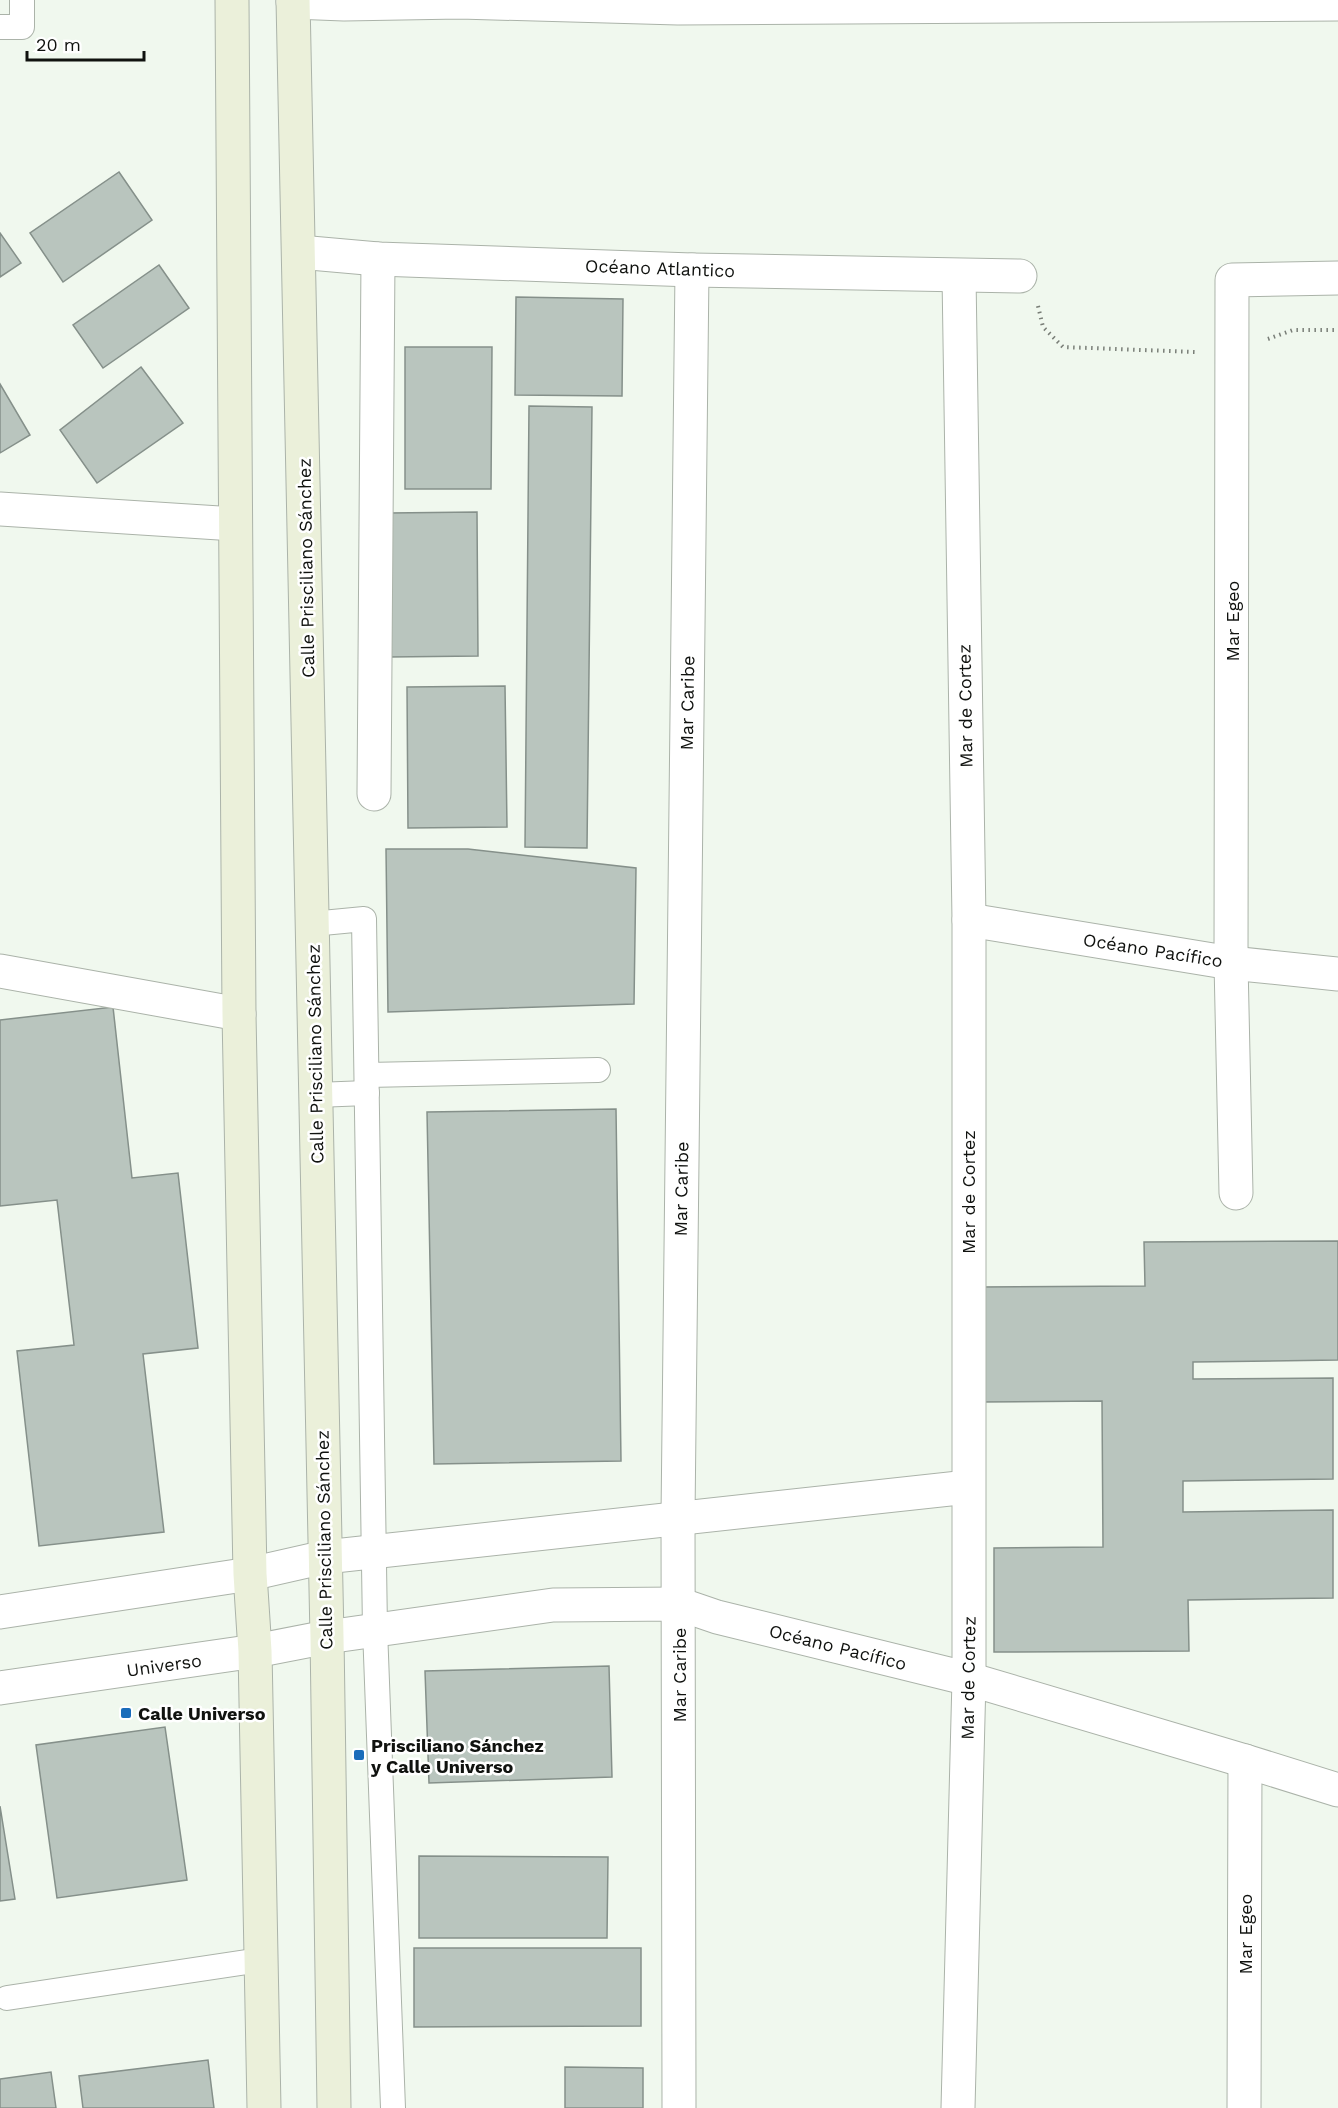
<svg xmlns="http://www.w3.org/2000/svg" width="1338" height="2108" viewBox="0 0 1338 2108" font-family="'Work Sans',sans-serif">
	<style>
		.building { fill: #b9c5be; stroke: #85908a; stroke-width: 1.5 }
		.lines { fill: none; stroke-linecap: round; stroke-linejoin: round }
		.service-casing { stroke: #abb3a9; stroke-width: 26 }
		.minor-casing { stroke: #abb3a9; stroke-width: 35 }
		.secondary-casing { stroke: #abb3a9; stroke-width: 35 }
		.path { stroke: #797e77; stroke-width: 4; stroke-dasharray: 1.5 4.5; stroke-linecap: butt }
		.service { stroke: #fff; stroke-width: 24 }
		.minor { stroke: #fff; stroke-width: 33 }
		.secondary { stroke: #ebf0da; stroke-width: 33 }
		.poi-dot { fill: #1a6cba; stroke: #fff; stroke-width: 2 }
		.labels { text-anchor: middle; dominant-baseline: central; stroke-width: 5; stroke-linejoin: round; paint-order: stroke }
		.street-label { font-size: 18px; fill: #10120f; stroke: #fff }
		.poi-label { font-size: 18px; font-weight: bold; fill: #10120f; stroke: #fff; text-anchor: start }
	</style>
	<rect width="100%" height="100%" fill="#f0f8ee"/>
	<!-- building -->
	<g class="building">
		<polygon points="119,172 152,220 63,282 30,233"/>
		<polygon points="0,233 21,263 0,277"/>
		<polygon points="159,265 189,308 103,368 73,325"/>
		<polygon points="516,297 623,299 622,396 515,395"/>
		<polygon points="405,347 492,347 491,489 405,489"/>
		<polygon points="141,367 183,423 97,483 60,430"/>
		<polygon points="0,384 30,435 0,453"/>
		<polygon points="529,406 592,407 587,848 525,847"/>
		<polygon points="477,512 478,656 389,657 389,513"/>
		<polygon points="505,686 507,827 408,828 407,687"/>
		<polygon points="386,849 468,849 636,868 634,1004 388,1012"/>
		<polygon points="113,1007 132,1178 178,1173 198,1348 143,1354 164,1532 39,1546 17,1351 74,1345 57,1200 0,1206 0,1020"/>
		<polygon points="616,1109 621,1461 434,1464 427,1112"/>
		<polygon points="1338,1241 1338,1360 1193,1362 1193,1379 1333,1378 1333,1479 1183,1481 1183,1512 1333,1510 1333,1598 1188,1600 1189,1651 994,1652 994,1548 1103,1547 1102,1401 980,1402 980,1287 1145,1286 1144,1242"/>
		<polygon points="609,1666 612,1777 429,1783 425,1671"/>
		<polygon points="165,1727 187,1880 57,1898 36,1745"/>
		<polygon points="0,1806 15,1899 0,1901"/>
		<polygon points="419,1856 608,1857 607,1938 419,1938"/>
		<polygon points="414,1948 641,1948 641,2026 414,2027"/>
		<polygon points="208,2060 214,2108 83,2108 79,2076"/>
		<polygon points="565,2067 643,2068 643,2108 565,2108"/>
		<polygon points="51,2072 56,2108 0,2108 0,2079"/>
	</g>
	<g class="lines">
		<!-- service casing -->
		<g class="service-casing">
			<g id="service">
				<polyline points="0,27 22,27 22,0"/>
				<polyline points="312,924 364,919 375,1629 393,2108"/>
				<polyline points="367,1075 598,1070"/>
				<polyline points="316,1095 367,1093"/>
				<polyline points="7,1998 260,1960"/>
			</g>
		</g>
		<!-- minor casing -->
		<g class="minor-casing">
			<g id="minor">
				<polyline points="293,2 344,4 460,2 678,8 1338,4"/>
				<polyline points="299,252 378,259 692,270 1020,276"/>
				<polyline points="0,509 235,524"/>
				<polyline points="374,794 378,259"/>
				<polyline points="969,920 1231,963 1338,974"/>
				<polyline points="0,971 239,1014"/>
				<polyline points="1236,1193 1231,963 1232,280 1338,278"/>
				<polyline points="0,1612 250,1574 325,1557 968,1487"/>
				<polyline points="0,1688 255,1651 327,1637 553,1605 679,1604 717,1617 969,1679 1245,1761 1338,1790"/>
				<polyline points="679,2108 678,1517 692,270"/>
				<polyline points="958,2108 969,1679 969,920 959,276"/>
				<polyline points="1244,2108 1245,1761"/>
			</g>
		</g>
		<!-- secondary casing -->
		<g class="secondary-casing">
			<g id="secondary">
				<polyline points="232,0 239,1014 250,1574 255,1651 264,2108"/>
				<polyline points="293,0 327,1637 334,2108"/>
			</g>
		</g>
		<!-- path -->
		<g class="path">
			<polyline points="1038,306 1043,327 1063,347 1195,352"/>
			<polyline points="1268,339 1293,330 1338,330"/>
		</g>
		<!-- service -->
		<use href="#service" class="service"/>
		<!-- minor -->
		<use href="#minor" class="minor"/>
		<!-- secondary -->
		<use href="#secondary" class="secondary"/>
	</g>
	<!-- markers -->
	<g class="poi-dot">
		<rect x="120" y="1707" width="12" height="12" rx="3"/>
		<rect x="353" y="1749" width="12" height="12" rx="3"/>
	</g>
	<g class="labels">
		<!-- street labels -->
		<g class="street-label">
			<text transform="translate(660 268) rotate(2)">Océano Atlantico</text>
			<text transform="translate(306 568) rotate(-91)">Calle Prisciliano Sánchez</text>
			<text transform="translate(1232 621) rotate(-90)">Mar Egeo</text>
			<text transform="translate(687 703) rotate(-89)">Mar Caribe</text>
			<text transform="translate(965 706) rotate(-91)">Mar de Cortez</text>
			<text transform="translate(1153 950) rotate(9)">Océano Pacífico</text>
			<text transform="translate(315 1054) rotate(-91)">Calle Prisciliano Sánchez</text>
			<text transform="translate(681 1189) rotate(-89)">Mar Caribe</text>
			<text transform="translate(968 1192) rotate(-90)">Mar de Cortez</text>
			<text transform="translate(324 1540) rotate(-91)">Calle Prisciliano Sánchez</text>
			<text transform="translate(838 1647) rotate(14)">Océano Pacífico</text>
			<text transform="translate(164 1665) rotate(-8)">Universo</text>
			<text transform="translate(679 1675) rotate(-90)">Mar Caribe</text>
			<text transform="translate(968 1678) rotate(-89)">Mar de Cortez</text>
			<text transform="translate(1245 1934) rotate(-90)">Mar Egeo</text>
		</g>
		<!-- poi labels -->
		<g class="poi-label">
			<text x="138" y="1713">Calle Universo</text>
			<text x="371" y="1745">Prisciliano Sánchez<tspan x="371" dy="21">y Calle Universo</tspan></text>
		</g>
	</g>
	<!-- scale -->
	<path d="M27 51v9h117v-9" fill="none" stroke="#10120f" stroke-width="3"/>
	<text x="36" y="51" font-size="18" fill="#10120f" stroke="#ffffff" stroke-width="4.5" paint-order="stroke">20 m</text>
</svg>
